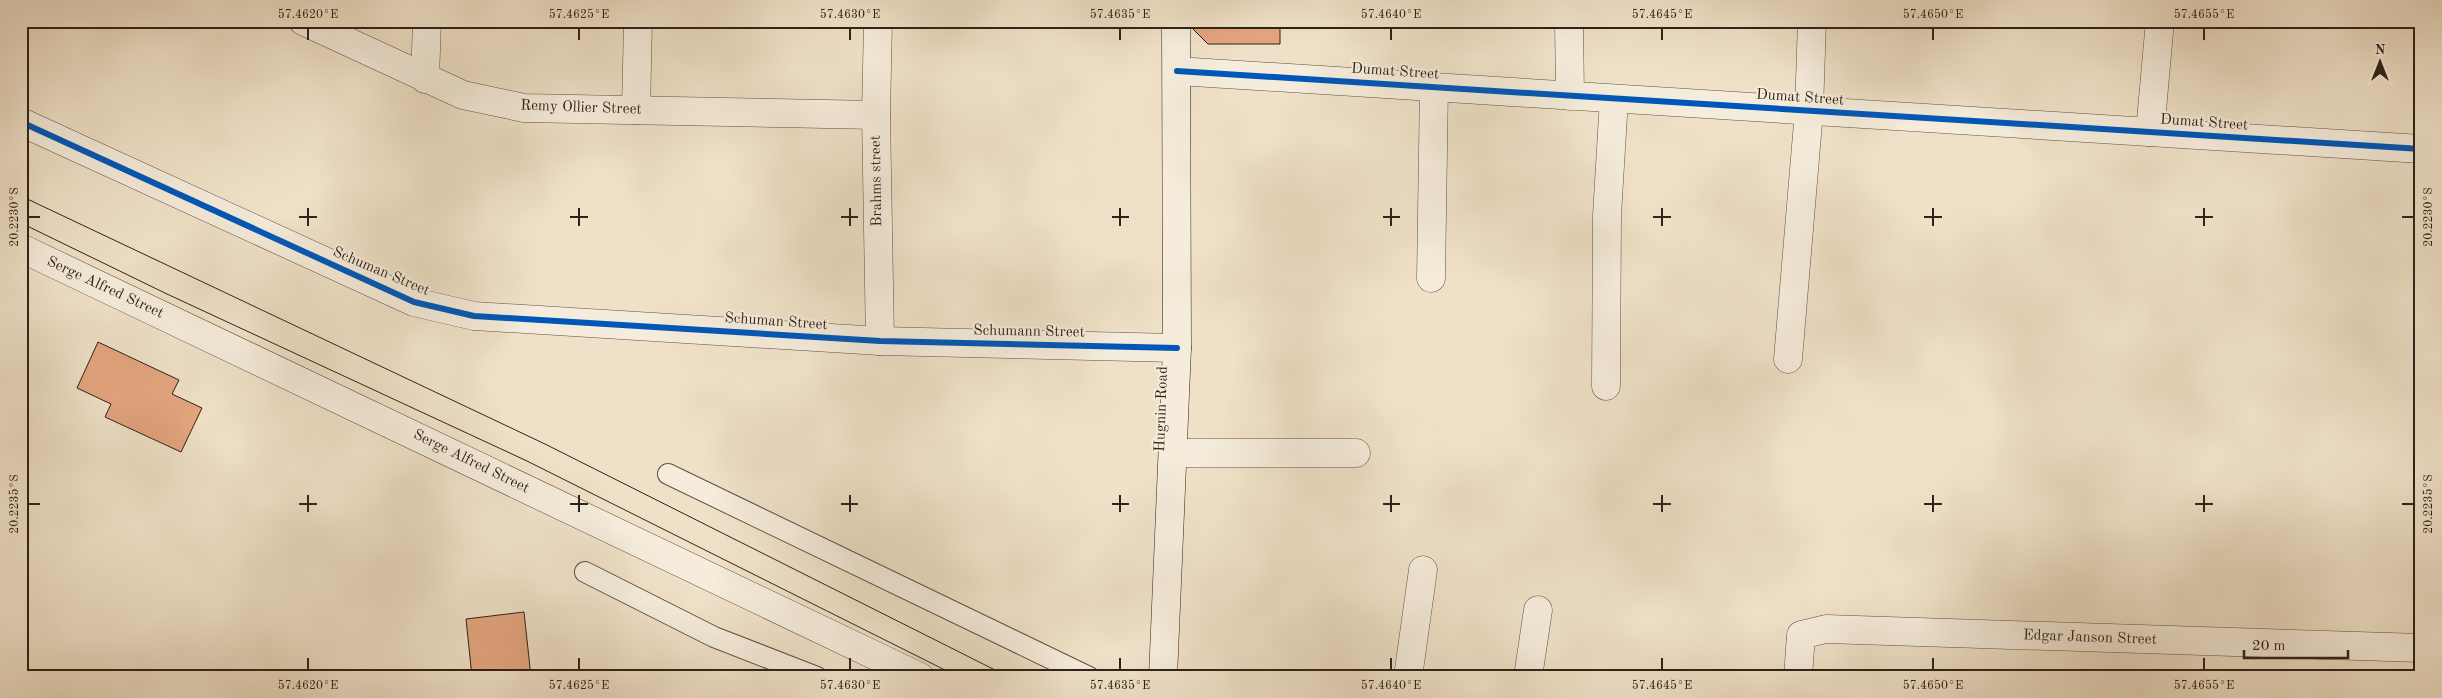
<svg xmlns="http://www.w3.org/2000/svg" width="2442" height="698" viewBox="0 0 2442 698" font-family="'Old Standard TT',serif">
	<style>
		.building { fill: #e4a680; stroke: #302118 }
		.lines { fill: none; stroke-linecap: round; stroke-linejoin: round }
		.lane-casing { stroke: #605144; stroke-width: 22 }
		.street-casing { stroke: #605144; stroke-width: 29 }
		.secondary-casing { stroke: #302118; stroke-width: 29 }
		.lane { stroke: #f5ecdb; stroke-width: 20 }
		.street { stroke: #f5ecdb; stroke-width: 28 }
		.secondary { stroke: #f5ecdb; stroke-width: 28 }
		.tram { stroke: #302118; stroke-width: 1 }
		.cycleway-casing { stroke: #f5ecdb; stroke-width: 9 }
		.cycleway { stroke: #0057b8; stroke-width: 6 }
		.ticks { fill: none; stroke: #302118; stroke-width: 2 }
		.labels { text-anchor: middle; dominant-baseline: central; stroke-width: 4; stroke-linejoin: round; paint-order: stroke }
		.street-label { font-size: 15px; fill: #302118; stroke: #f5ecdb }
		.neatline { fill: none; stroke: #302118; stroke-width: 2 }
		.ticks-label { font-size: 12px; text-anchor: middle; fill: #302118 }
	</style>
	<rect width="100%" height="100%" fill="#efe1c8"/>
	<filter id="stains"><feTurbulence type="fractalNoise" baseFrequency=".004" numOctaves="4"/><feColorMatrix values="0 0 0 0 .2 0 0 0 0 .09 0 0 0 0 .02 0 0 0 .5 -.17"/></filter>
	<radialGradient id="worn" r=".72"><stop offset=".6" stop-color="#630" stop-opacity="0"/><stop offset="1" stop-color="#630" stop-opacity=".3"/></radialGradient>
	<!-- building -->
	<g class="building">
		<polygon points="1189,21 1280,21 1280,44 1208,44 1189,25"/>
		<polygon points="98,342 179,380 172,394 202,408 181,452 105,417 111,404 77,388"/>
		<polygon points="524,612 531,677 472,677 466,619"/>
	</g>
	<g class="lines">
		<!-- lane casing -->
		<g class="lane-casing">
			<g id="lane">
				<polyline points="668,474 1089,677"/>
				<polyline points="585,572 714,637 817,677"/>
			</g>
		</g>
		<!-- street casing -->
		<g class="street-casing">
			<g id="street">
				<polyline points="303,21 463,95 524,108 876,115"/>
				<polyline points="878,21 876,115 880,341"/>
				<polyline points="1569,21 1570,96"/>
				<polyline points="1177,71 2421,149"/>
				<polyline points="425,79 427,21"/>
				<polyline points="636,110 638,21"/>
				<polyline points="21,122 414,302 474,316 880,341 1177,348"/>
				<polyline points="2150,132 2160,21"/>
				<polyline points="21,248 920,677"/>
				<polyline points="1431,278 1434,87"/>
				<polyline points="1788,359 1809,111 1812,21"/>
				<polyline points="1606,386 1607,215 1614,99"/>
				<polyline points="1174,453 1356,453"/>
				<polyline points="1408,677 1423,570"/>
				<polyline points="1528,677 1538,610"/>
				<polyline points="1798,677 1801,635 1826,629 2421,648"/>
			</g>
		</g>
		<!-- secondary casing -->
		<g class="secondary-casing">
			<polyline id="secondary" points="1163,677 1177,348 1176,21"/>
		</g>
		<!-- lane -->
		<use href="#lane" class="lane"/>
		<!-- street -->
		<use href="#street" class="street"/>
		<!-- secondary -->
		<use href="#secondary" class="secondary"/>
		<!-- tram -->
		<g class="tram">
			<polyline points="21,196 545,444 1009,677"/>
			<polyline points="21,223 167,294 527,461 959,677"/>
		</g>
		<!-- cycleway casing -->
		<g class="cycleway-casing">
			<g id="cycleway">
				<polyline points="1177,71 2421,149"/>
				<polyline points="21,122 414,302 474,316 880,341 1177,348"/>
			</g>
		</g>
		<!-- cycleway -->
		<use href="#cycleway" class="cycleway"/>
	</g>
	<!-- ticks -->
	<path class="ticks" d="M 308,28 L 308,40M 579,28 L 579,40M 850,28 L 850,40M 1120,28 L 1120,40M 1391,28 L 1391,40M 1662,28 L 1662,40M 1933,28 L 1933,40M 2204,28 L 2204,40M 308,208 L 308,226M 579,208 L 579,226M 850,208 L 850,226M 1120,208 L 1120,226M 1391,208 L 1391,226M 1662,208 L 1662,226M 1933,208 L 1933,226M 2204,208 L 2204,226M 28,217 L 40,217M 299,217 L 317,217M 570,217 L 588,217M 841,217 L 858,217M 1112,217 L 1129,217M 1383,217 L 1400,217M 1653,217 L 1671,217M 1924,217 L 1942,217M 2195,217 L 2213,217M 2402,217 L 2414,217M 308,495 L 308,512M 579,495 L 579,512M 850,495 L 850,512M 1120,495 L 1120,512M 1391,495 L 1391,512M 1662,495 L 1662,512M 1933,495 L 1933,512M 2204,495 L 2204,512M 28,504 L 40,504M 299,504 L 317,504M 570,504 L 588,504M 841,504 L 858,504M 1112,504 L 1129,504M 1383,504 L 1400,504M 1653,504 L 1671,504M 1924,504 L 1942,504M 2195,504 L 2213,504M 2402,504 L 2414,504M 308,658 L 308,670M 579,658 L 579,670M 850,658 L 850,670M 1120,658 L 1120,670M 1391,658 L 1391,670M 1662,658 L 1662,670M 1933,658 L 1933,670M 2204,658 L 2204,670"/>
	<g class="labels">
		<!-- street labels -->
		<g class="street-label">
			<text transform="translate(1395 72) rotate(4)">Dumat Street</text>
			<text transform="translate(1800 98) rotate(4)">Dumat Street</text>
			<text transform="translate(581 108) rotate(2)">Remy Ollier Street</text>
			<text transform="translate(2204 123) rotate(4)">Dumat Street</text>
			<text transform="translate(877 181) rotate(-91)">Brahms street</text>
			<text transform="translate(381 272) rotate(23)">Schuman Street</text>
			<text transform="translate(105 288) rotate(25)">Serge Alfred Street</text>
			<text transform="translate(776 322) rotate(4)">Schuman Street</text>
			<text transform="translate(1029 332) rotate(1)">Schumann Street</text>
			<text transform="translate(1162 409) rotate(-88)">Hugnin Road</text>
			<text transform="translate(471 462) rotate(26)">Serge Alfred Street</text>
			<text transform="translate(2090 638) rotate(2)">Edgar Janson Street</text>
		</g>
	</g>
	<!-- margin -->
	<rect width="2442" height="698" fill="none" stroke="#efe1c8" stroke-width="55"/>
	<!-- north arrow -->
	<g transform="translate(2380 62)" stroke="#f5ecdb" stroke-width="4" paint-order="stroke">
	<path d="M0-4L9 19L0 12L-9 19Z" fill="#302118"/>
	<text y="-8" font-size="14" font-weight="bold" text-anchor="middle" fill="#302118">N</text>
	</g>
	<!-- scale -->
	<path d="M2244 650v8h104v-8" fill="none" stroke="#302118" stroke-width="2.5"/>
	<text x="2252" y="650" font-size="15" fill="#302118" stroke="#f5ecdb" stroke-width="4" paint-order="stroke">20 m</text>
	<rect x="28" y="28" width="2386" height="642" class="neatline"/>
	<g class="ticks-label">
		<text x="308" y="18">57.4620°E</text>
		<text x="579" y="18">57.4625°E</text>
		<text x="850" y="18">57.4630°E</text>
		<text x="1120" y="18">57.4635°E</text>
		<text x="1391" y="18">57.4640°E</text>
		<text x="1662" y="18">57.4645°E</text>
		<text x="1933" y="18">57.4650°E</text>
		<text x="2204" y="18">57.4655°E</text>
		<text transform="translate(14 217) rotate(-90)" y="4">20.2230°S</text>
		<text transform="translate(2428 217) rotate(-90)" y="4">20.2230°S</text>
		<text transform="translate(14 504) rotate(-90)" y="4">20.2235°S</text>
		<text transform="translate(2428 504) rotate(-90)" y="4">20.2235°S</text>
		<text x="308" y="689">57.4620°E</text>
		<text x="579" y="689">57.4625°E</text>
		<text x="850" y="689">57.4630°E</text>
		<text x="1120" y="689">57.4635°E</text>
		<text x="1391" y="689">57.4640°E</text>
		<text x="1662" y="689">57.4645°E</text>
		<text x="1933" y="689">57.4650°E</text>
		<text x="2204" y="689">57.4655°E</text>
	</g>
	<rect width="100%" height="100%" filter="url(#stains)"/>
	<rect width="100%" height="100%" fill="url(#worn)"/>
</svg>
